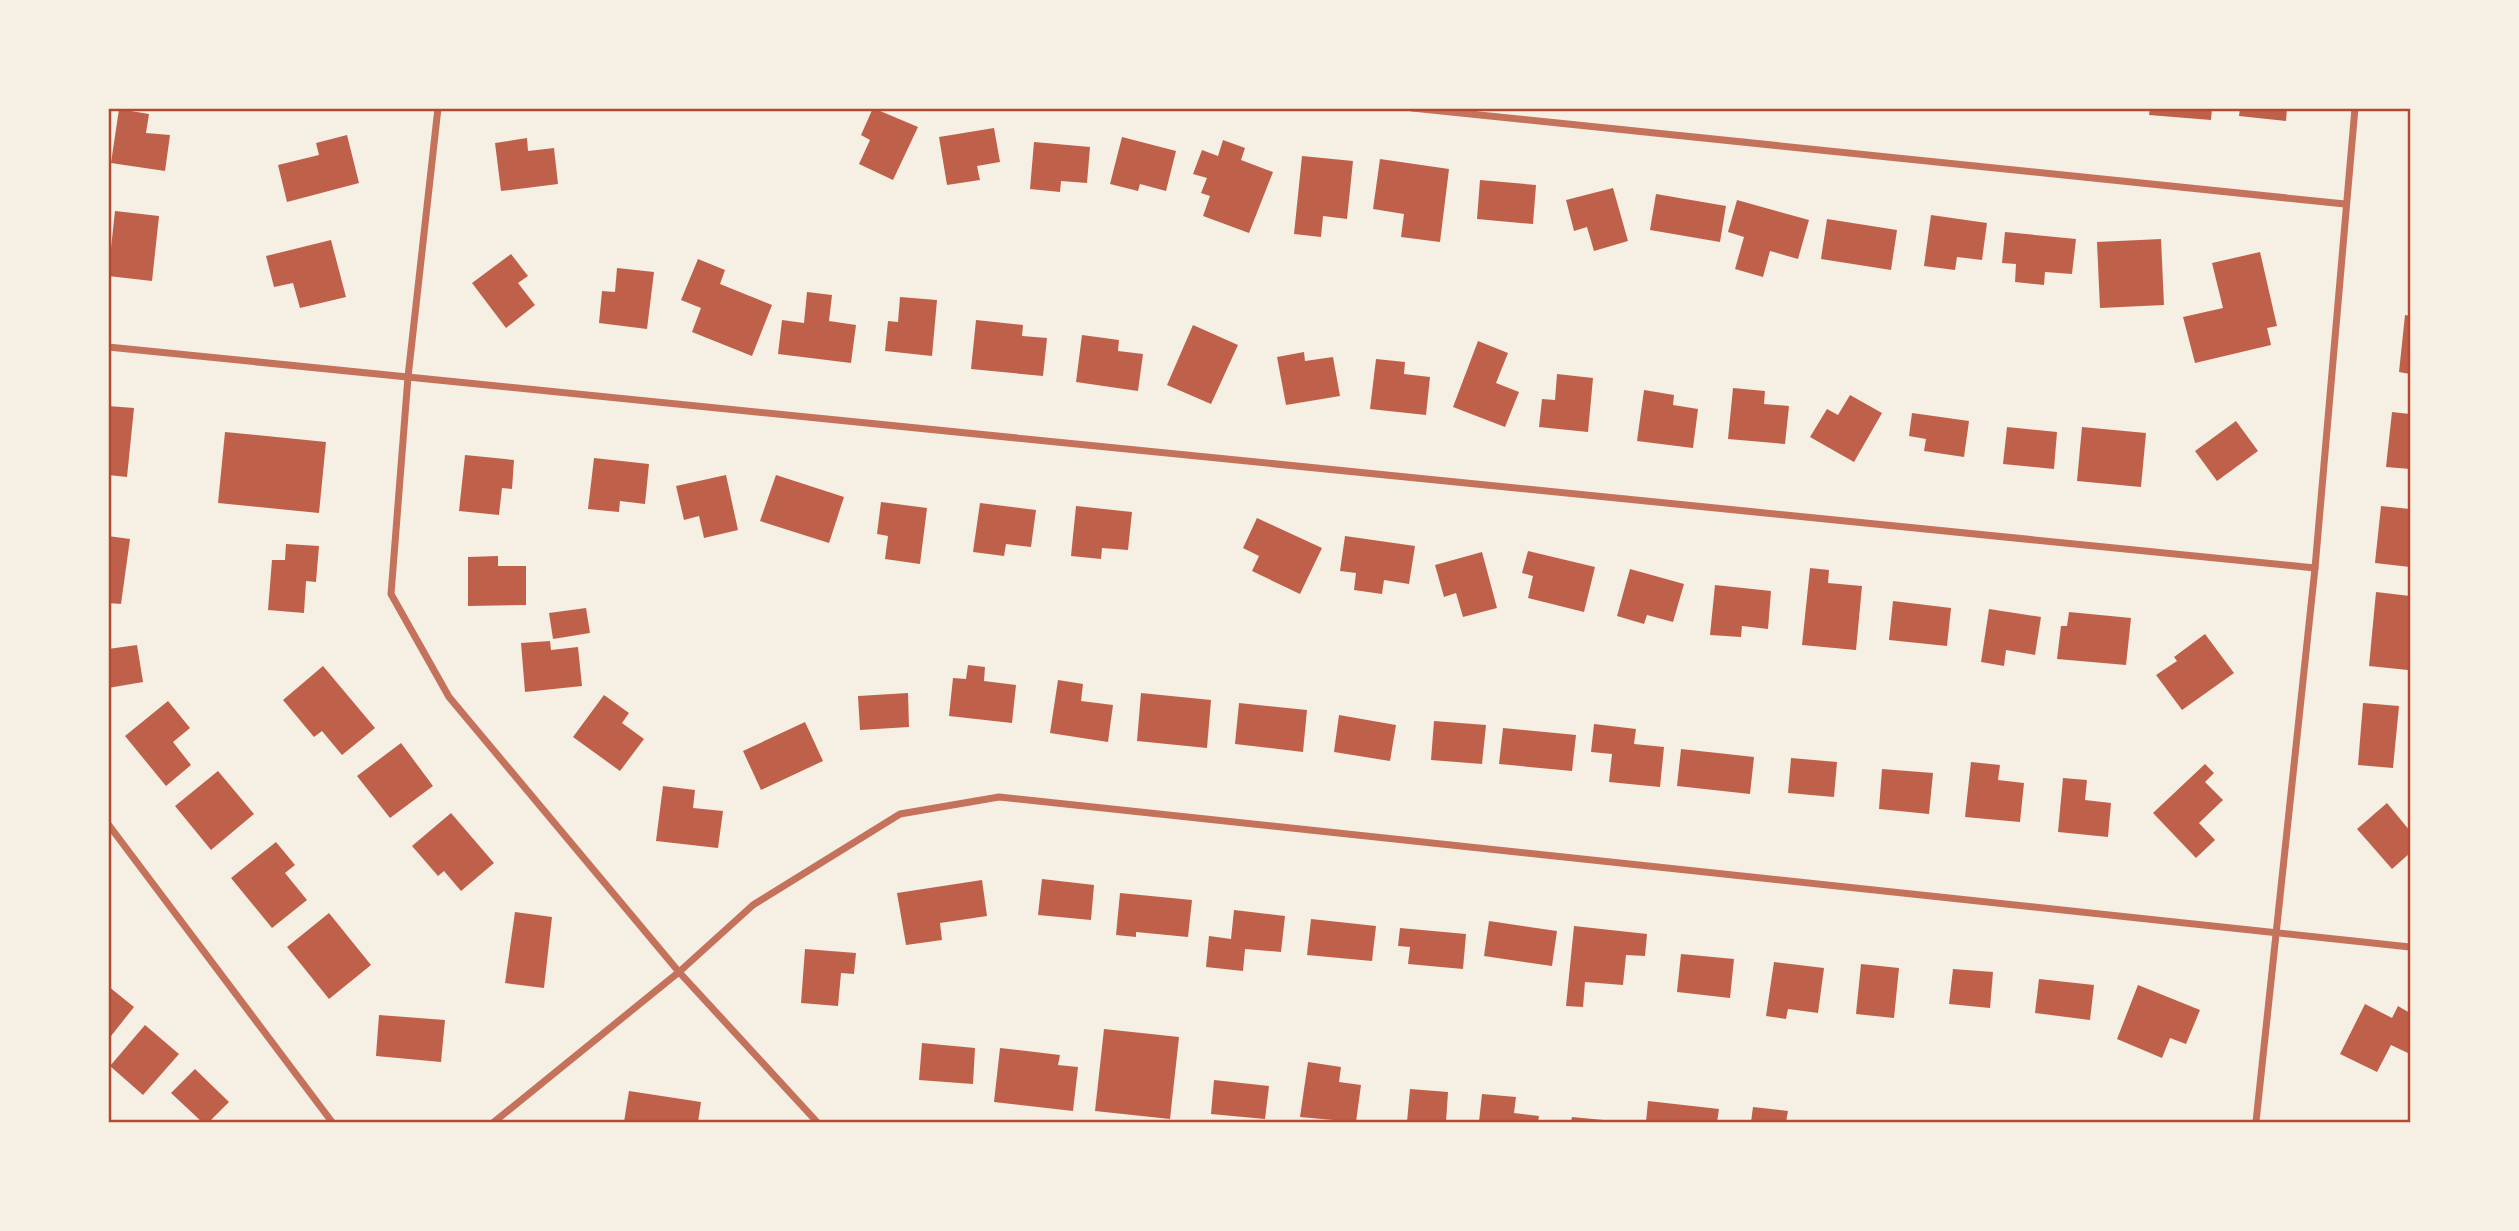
<svg xmlns="http://www.w3.org/2000/svg" width="2519" height="1231" viewBox="0 0 2519 1231" font-family="'Sofia Sans Condensed',sans-serif">
	<style>
		.building { fill: #bf614a }
		.lines { fill: none; stroke-linecap: round; stroke-linejoin: round }
		.minor { stroke: #c5725c; stroke-width: 7 }
		.neatline { fill: none; stroke: #b5482f; stroke-width: 2.5 }
	</style>
	<rect width="100%" height="100%" fill="#f6efe4"/>
	<!-- building -->
	<g class="building">
		<polygon points="873,108 918,127 893,180 859,164 870,140 861,135"/>
		<polygon points="2150,108 2212,108 2211,120 2149,115"/>
		<polygon points="2240,108 2287,108 2286,121 2239,116"/>
		<polygon points="119,109 149,114 146,133 170,135 165,171 111,163"/>
		<polygon points="994,128 1000,162 977,166 980,180 947,185 939,137"/>
		<polygon points="347,135 359,183 287,202 278,165 319,155 316,143"/>
		<polygon points="1122,137 1176,151 1166,191 1140,184 1138,191 1110,184"/>
		<polygon points="527,138 528,151 554,148 558,184 501,191 495,143"/>
		<polygon points="1223,140 1245,148 1241,160 1273,172 1249,233 1203,216 1210,196 1201,193 1207,178 1193,174 1202,150 1218,156"/>
		<polygon points="1034,142 1090,147 1087,183 1061,181 1060,192 1030,189"/>
		<polygon points="1302,156 1353,161 1347,219 1323,216 1321,237 1294,234"/>
		<polygon points="1380,159 1449,169 1440,242 1401,237 1404,214 1373,209"/>
		<polygon points="1480,180 1536,185 1533,224 1477,219"/>
		<polygon points="1613,188 1628,241 1594,251 1587,227 1574,231 1566,200"/>
		<polygon points="1656,194 1726,206 1720,242 1650,230"/>
		<polygon points="1737,200 1809,220 1798,259 1770,251 1763,277 1735,269 1744,237 1728,232"/>
		<polygon points="115,211 159,216 152,281 108,276"/>
		<polygon points="1931,215 1987,223 1982,260 1957,257 1955,270 1924,266"/>
		<polygon points="1827,219 1897,230 1891,270 1821,259"/>
		<polygon points="2005,232 2076,239 2072,274 2045,272 2044,285 2015,282 2016,264 2002,263"/>
		<polygon points="2161,239 2164,305 2100,308 2097,242"/>
		<polygon points="331,240 346,297 300,308 293,283 274,287 266,256"/>
		<polygon points="2260,252 2277,326 2267,328 2271,345 2195,363 2183,317 2223,308 2212,263"/>
		<polygon points="511,254 528,276 518,283 535,305 506,328 472,283"/>
		<polygon points="698,259 725,270 720,284 772,305 752,356 692,332 701,308 681,300"/>
		<polygon points="617,268 654,272 647,329 599,323 602,291 615,292"/>
		<polygon points="807,292 832,295 829,321 856,325 851,363 778,354 782,320 804,323"/>
		<polygon points="900,297 937,300 932,356 885,351 888,321 898,322"/>
		<polygon points="2405,315 2410,316 2410,374 2399,372"/>
		<polygon points="976,320 1023,325 1022,336 1047,338 1043,376 971,369"/>
		<polygon points="1193,325 1238,345 1211,404 1167,385"/>
		<polygon points="1082,335 1119,340 1118,351 1143,354 1138,391 1076,382"/>
		<polygon points="1478,341 1508,353 1496,383 1519,392 1505,427 1453,407"/>
		<polygon points="1304,352 1305,361 1333,357 1340,396 1286,405 1277,357"/>
		<polygon points="1376,359 1405,362 1404,374 1430,377 1426,415 1370,409"/>
		<polygon points="1557,374 1593,378 1588,432 1539,427 1542,399 1555,400"/>
		<polygon points="1733,388 1765,391 1764,404 1789,406 1785,444 1728,439"/>
		<polygon points="1644,390 1674,395 1673,405 1698,409 1693,448 1637,441"/>
		<polygon points="1850,395 1882,413 1854,462 1810,437 1827,409 1838,415"/>
		<polygon points="108,406 134,408 127,477 108,475"/>
		<polygon points="2392,412 2410,414 2410,469 2386,467"/>
		<polygon points="1912,413 1969,421 1964,457 1924,451 1926,439 1909,436"/>
		<polygon points="2236,421 2258,451 2217,481 2195,451"/>
		<polygon points="2007,427 2057,432 2054,469 2003,464"/>
		<polygon points="2082,427 2146,433 2141,487 2077,481"/>
		<polygon points="225,432 326,442 319,513 218,503"/>
		<polygon points="465,455 514,460 512,489 502,488 499,515 459,511"/>
		<polygon points="594,458 649,464 645,504 620,501 619,512 588,509"/>
		<polygon points="726,475 738,530 704,538 699,516 684,520 676,486"/>
		<polygon points="776,475 844,497 829,543 760,521"/>
		<polygon points="881,502 927,508 920,564 885,559 888,536 877,534"/>
		<polygon points="980,503 1036,510 1031,547 1006,544 1004,556 973,552"/>
		<polygon points="1076,506 1132,512 1128,550 1102,548 1101,559 1071,556"/>
		<polygon points="2381,506 2410,509 2410,567 2375,563"/>
		<polygon points="1257,518 1322,548 1300,594 1252,571 1259,556 1243,548"/>
		<polygon points="108,536 130,539 121,604 108,603"/>
		<polygon points="1345,536 1415,546 1409,584 1384,580 1382,594 1354,590 1356,573 1340,571"/>
		<polygon points="286,544 319,546 316,582 306,581 304,613 268,610 272,560 285,560"/>
		<polygon points="1528,551 1595,567 1584,612 1528,598 1533,576 1522,573"/>
		<polygon points="1482,552 1497,608 1463,617 1456,593 1444,597 1435,565"/>
		<polygon points="498,556 498,566 526,566 526,605 468,606 468,557"/>
		<polygon points="1810,568 1829,570 1828,583 1862,586 1856,650 1802,645"/>
		<polygon points="1630,569 1684,584 1673,622 1647,615 1644,624 1617,616"/>
		<polygon points="1715,585 1771,591 1768,629 1742,626 1741,637 1710,635"/>
		<polygon points="2376,592 2410,596 2408,670 2369,666"/>
		<polygon points="1893,601 1951,608 1947,646 1889,640"/>
		<polygon points="586,608 590,633 553,639 549,613"/>
		<polygon points="1989,609 2041,617 2035,655 2006,650 2004,666 1981,662"/>
		<polygon points="2069,612 2131,618 2126,665 2057,659 2061,626 2067,626"/>
		<polygon points="2205,634 2234,673 2182,710 2156,675 2177,661 2174,657"/>
		<polygon points="550,641 551,650 578,647 582,686 525,692 521,643"/>
		<polygon points="137,645 143,682 108,688 108,649"/>
		<polygon points="968,665 985,667 984,681 1016,685 1012,723 949,716 953,678 966,679"/>
		<polygon points="323,666 375,728 342,755 322,731 314,737 283,700"/>
		<polygon points="1058,680 1083,684 1081,701 1113,705 1108,742 1050,733"/>
		<polygon points="908,693 909,727 860,730 858,696"/>
		<polygon points="1141,693 1211,700 1207,748 1137,741"/>
		<polygon points="604,695 629,713 622,723 644,739 620,771 573,737"/>
		<polygon points="168,701 190,728 173,742 191,765 166,786 125,736"/>
		<polygon points="1239,703 1307,710 1303,752 1235,744"/>
		<polygon points="2363,703 2399,706 2393,768 2358,765"/>
		<polygon points="1339,715 1396,725 1390,761 1334,752"/>
		<polygon points="1434,721 1486,725 1482,764 1431,760"/>
		<polygon points="805,722 823,761 761,790 743,751"/>
		<polygon points="1594,724 1636,729 1634,744 1664,747 1660,787 1609,782 1612,754 1591,752"/>
		<polygon points="1503,728 1576,735 1572,771 1499,764"/>
		<polygon points="401,743 433,786 390,818 357,776"/>
		<polygon points="1681,749 1754,757 1750,794 1677,786"/>
		<polygon points="1791,758 1837,762 1834,797 1788,793"/>
		<polygon points="1971,762 2000,765 1998,780 2024,783 2020,822 1965,817"/>
		<polygon points="2205,764 2214,773 2205,782 2223,800 2199,823 2215,840 2196,858 2153,813"/>
		<polygon points="1882,769 1933,773 1929,814 1879,809"/>
		<polygon points="218,771 254,814 211,850 175,806"/>
		<polygon points="2063,778 2087,780 2085,800 2111,803 2108,837 2058,832"/>
		<polygon points="663,786 695,790 693,808 723,811 718,848 656,841"/>
		<polygon points="2387,803 2410,831 2410,853 2392,869 2357,829"/>
		<polygon points="451,813 494,863 461,891 444,871 438,876 412,846"/>
		<polygon points="276,842 295,865 285,873 307,900 272,928 231,878"/>
		<polygon points="1042,879 1094,885 1091,920 1038,915"/>
		<polygon points="982,880 987,916 940,923 942,940 906,945 897,893"/>
		<polygon points="1120,893 1192,900 1188,937 1136,932 1136,937 1116,935"/>
		<polygon points="1234,910 1285,916 1281,952 1245,949 1243,971 1206,967 1209,936 1231,939"/>
		<polygon points="515,912 552,917 544,988 505,983"/>
		<polygon points="329,913 371,965 329,999 287,947"/>
		<polygon points="1311,919 1376,926 1372,961 1307,955"/>
		<polygon points="1489,921 1557,931 1552,966 1484,956"/>
		<polygon points="1574,926 1647,934 1645,956 1626,955 1623,985 1585,982 1583,1007 1566,1006"/>
		<polygon points="1400,928 1466,934 1463,969 1408,964 1410,947 1398,946"/>
		<polygon points="805,949 856,953 854,974 841,973 838,1006 801,1003"/>
		<polygon points="1681,954 1734,959 1730,998 1677,992"/>
		<polygon points="1774,962 1824,968 1818,1013 1788,1009 1786,1019 1766,1016"/>
		<polygon points="1861,964 1899,968 1894,1018 1856,1014"/>
		<polygon points="1953,969 1993,972 1990,1008 1949,1004"/>
		<polygon points="2039,979 2094,985 2090,1020 2035,1013"/>
		<polygon points="2138,985 2200,1010 2186,1044 2170,1038 2162,1058 2117,1039"/>
		<polygon points="108,986 134,1007 111,1036 108,1034"/>
		<polygon points="2365,1004 2392,1018 2398,1006 2410,1013 2410,1054 2391,1045 2377,1072 2340,1054"/>
		<polygon points="379,1015 445,1020 441,1062 376,1056"/>
		<polygon points="145,1025 179,1054 143,1095 110,1066"/>
		<polygon points="1104,1029 1179,1037 1170,1119 1095,1111"/>
		<polygon points="922,1043 975,1048 973,1084 919,1080"/>
		<polygon points="1000,1048 1060,1055 1058,1065 1078,1067 1073,1111 994,1102"/>
		<polygon points="1308,1062 1341,1067 1339,1082 1361,1085 1356,1122 1300,1117"/>
		<polygon points="195,1069 229,1102 209,1122 202,1122 171,1093"/>
		<polygon points="1214,1080 1269,1086 1265,1119 1211,1114"/>
		<polygon points="1410,1089 1448,1092 1446,1122 1407,1122"/>
		<polygon points="629,1091 701,1102 698,1122 624,1122"/>
		<polygon points="1482,1094 1516,1097 1514,1113 1539,1116 1538,1122 1479,1122"/>
		<polygon points="1648,1101 1719,1109 1717,1122 1646,1122"/>
		<polygon points="1753,1107 1788,1111 1786,1122 1751,1122"/>
		<polygon points="1572,1117 1614,1121 1614,1122 1571,1122"/>
	</g>
	<g class="lines">
		<!-- minor -->
		<g class="minor">
			<polyline points="438,108 408,377 391,594 449,697 679,972 817,1122"/>
			<polyline points="1412,108 2345,204"/>
			<polyline points="108,347 2315,568"/>
			<polyline points="108,824 332,1122"/>
			<polyline points="494,1122 679,972 753,905 900,814 999,797 2410,947"/>
			<polyline points="2256,1122 2315,568 2355,108"/>
		</g>
	</g>
	<!-- border -->
	<rect width="2519" height="1231" fill="none" stroke="#f6efe4" stroke-width="220"/>
	<rect x="110" y="110" width="2299" height="1011" class="neatline"/>
</svg>
